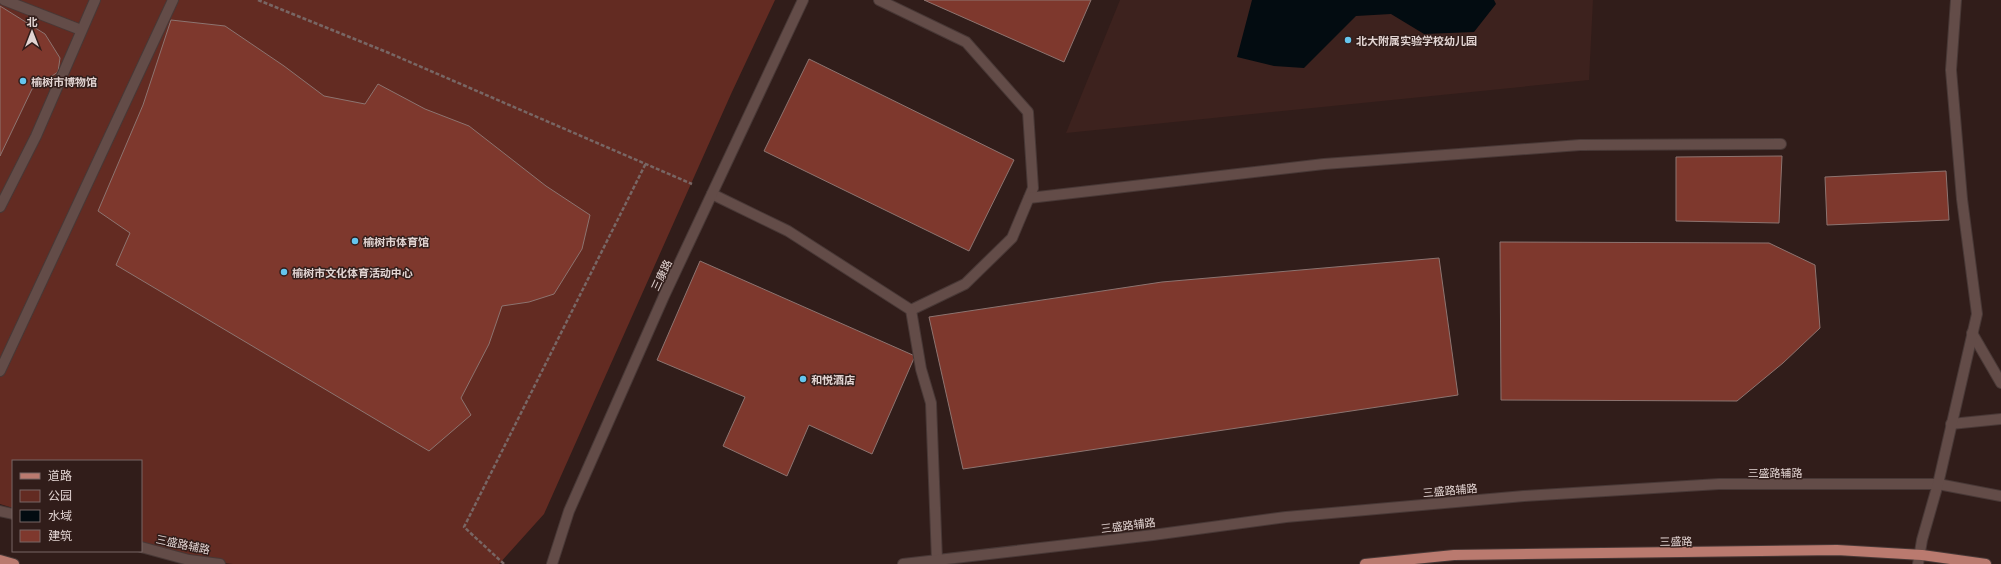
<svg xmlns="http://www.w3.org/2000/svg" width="2001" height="564" viewBox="0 0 2001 564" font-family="Manrope,'Noto Sans SC',sans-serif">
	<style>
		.built { fill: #3d221e }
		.green { fill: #632b22 }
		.water { fill: #030c11 }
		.building { fill: #7e382d; stroke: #8d7470 }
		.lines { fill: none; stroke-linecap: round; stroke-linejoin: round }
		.minor-casing { stroke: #483836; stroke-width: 12 }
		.major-casing { stroke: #483836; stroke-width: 12 }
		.path { stroke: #786664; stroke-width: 2.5; stroke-dasharray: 4 2; stroke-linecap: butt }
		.minor { stroke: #634c48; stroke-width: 10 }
		.major { stroke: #ba7a6f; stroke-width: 10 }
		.poi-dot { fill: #65c5ee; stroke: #311d1a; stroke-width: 1.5 }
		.labels { text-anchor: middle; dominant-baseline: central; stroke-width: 3; stroke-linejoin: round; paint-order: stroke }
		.poi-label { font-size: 11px; font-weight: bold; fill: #e2d4d2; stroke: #311d1a; text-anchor: start }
		.street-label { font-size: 11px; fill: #e2d4d2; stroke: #311d1a }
	</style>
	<rect width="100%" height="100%" fill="#311d1a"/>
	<!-- built -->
	<polygon class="built" points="1120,0 1593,0 1589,80 1066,133"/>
	<!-- green -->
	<polygon class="green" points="0,0 775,0 731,94 544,514 499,564 233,564 189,560 141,546 141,461 13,461 13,508 0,504"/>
	<!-- water -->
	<polygon class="water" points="1252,0 1494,0 1496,4 1474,32 1424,34 1391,14 1356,16 1304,68 1274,66 1237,57"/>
	<!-- building -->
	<g class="building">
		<polygon points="924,0 1091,0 1064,62"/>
		<polygon points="0,6 45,34 60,58 58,72 32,89 0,156"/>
		<polygon points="171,20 225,26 284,66 324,96 365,104 378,84 425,109 469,126 546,186 590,215 582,249 554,294 529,302 502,306 489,344 461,398 471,415 429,451 116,265 130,233 98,211 143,105"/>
		<polygon points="809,59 1014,160 969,251 764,151"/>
		<polygon points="1782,156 1779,223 1676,221 1676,157"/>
		<polygon points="1946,171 1949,220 1827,225 1825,177"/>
		<polygon points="1500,242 1769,243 1815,265 1820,328 1783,363 1737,401 1501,400"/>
		<polygon points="1439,258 1458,395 963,469 929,317 1162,282"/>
		<polygon points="700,261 915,356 872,454 809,425 787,476 723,446 745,397 657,360"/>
	</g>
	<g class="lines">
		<!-- minor casing -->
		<g class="minor-casing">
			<g id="minor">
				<polyline points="4,0 81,30"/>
				<polyline points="879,0 966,42 1028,112 1033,188 1012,238 965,284 911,310"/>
				<polyline points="712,194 788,231 911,310 921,369 931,403 937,560"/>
				<polyline points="1029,198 1324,164 1580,145 1781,144"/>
				<polyline points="0,207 36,136 95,0"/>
				<polyline points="1972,333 2001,383"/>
				<polyline points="0,371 173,0"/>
				<polyline points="1951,424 2001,419"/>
				<polyline points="0,511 13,514"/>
				<polyline points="141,547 189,560 220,564"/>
				<polyline points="552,564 569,511 664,296 803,0"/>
				<polyline points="903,564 1153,535 1286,517 1524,496 1719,484 1938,484 2001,496"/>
				<polyline points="1918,564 1922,540 1938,484 1977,314 1962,199 1951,70 1956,0"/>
			</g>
		</g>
		<!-- major casing -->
		<g class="major-casing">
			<g id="major">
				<polyline points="0,560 14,564"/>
				<polyline points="1365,564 1454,555 1837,550 1922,555 1986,564"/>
			</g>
		</g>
		<!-- path -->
		<g class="path">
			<polyline points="258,0 389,53 692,184"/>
			<polyline points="504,564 464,527 646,163"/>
		</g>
		<!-- minor -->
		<use href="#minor" class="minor"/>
		<!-- major -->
		<use href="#major" class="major"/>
	</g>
	<!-- markers -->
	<g class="poi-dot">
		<circle cx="1348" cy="40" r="4"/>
		<circle cx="23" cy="81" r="4"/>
		<circle cx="355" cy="241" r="4"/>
		<circle cx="284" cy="272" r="4"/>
		<circle cx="803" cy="379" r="4"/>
	</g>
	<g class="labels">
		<!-- poi labels -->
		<g class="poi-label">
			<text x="1356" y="40">北大附属实验学校幼儿园</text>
			<text x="31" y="81">榆树市博物馆</text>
			<text x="363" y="241">榆树市体育馆</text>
			<text x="292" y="272">榆树市文化体育活动中心</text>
			<text x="811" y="379">和悦酒店</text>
		</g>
		<!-- street labels -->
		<g class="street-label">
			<text transform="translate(661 275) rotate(-65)">三康路</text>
			<text x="1775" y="472">三盛路辅路</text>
			<text transform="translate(1450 490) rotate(-5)">三盛路辅路</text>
			<text transform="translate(1128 525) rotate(-7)">三盛路辅路</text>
			<text transform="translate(1676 541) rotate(-1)">三盛路</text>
			<text transform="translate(183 544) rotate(12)">三盛路辅路</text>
		</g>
	</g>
	<!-- legend -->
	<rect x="12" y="460" width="130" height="92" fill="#311d1a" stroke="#786664"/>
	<rect x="20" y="473" width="20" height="6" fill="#ba7a6f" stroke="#786664"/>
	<text x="48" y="480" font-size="12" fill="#e2d4d2">道路</text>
	<rect x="20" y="490" width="20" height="12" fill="#632b22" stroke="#786664"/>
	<text x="48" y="500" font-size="12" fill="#e2d4d2">公园</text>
	<rect x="20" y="510" width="20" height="12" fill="#030c11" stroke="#786664"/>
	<text x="48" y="520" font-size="12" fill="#e2d4d2">水域</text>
	<rect x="20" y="530" width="20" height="12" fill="#7e382d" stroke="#786664"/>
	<text x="48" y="540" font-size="12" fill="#e2d4d2">建筑</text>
	<!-- north arrow -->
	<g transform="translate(32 32)" stroke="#311d1a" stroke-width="3" paint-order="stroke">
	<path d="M0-3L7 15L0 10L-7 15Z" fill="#e2d4d2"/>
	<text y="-6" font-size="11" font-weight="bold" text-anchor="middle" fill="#e2d4d2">北</text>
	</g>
</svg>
